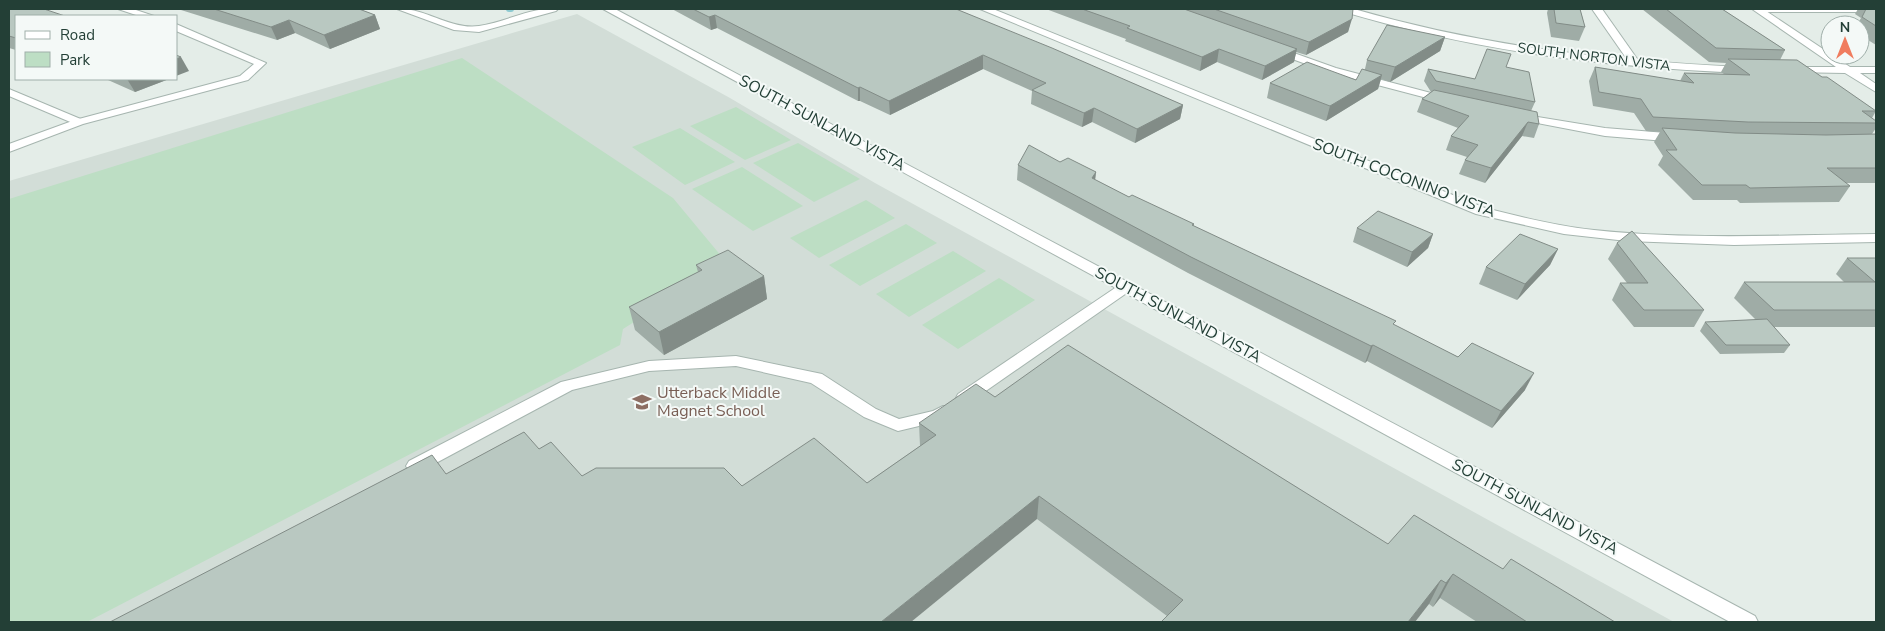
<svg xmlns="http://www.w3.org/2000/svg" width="1885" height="631" viewBox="0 0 1885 631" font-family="'Nunito Sans',sans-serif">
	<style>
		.built { fill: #d2ddd7 }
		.green { fill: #bddec4 }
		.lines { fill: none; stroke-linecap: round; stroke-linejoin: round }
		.stream { stroke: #8dcad1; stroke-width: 6 }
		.service-casing { stroke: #a6b5af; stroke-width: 2 }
		.minor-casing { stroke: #a6b5af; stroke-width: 2 }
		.service { fill: #fff; fill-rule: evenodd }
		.minor { fill: #fff; fill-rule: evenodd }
		.wall { fill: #9faca6 }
		.shaded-wall { fill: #828c87 }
		.building { fill: #b9c8c1; stroke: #828c87 }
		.labels { text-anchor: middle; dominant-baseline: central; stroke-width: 4; stroke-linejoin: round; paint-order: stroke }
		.far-street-label { font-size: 14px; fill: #233f36; stroke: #f4f9f7 }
		.street-label { font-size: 16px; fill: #233f36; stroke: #f4f9f7 }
		.education-label { font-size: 16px; fill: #785e54; stroke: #f4f9f7; text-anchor: start }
	</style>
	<rect width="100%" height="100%" fill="#e4ede8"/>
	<!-- built -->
	<polygon class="built" points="577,14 730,98 875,183 1674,622 9,622 9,181"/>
	<!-- green -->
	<g class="green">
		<polygon points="462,58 673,198 727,263 623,329 620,345 87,622 9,622 9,199"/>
		<polygon points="736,107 791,140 745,160 690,126"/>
		<polygon points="680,128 735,162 685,185 632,147"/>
		<polygon points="798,143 860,179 814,202 753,163"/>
		<polygon points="742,167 803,206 753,231 692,189"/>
		<polygon points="866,200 895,218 819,258 790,238"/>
		<polygon points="906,224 937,243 860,286 829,265"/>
		<polygon points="953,251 986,271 909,317 876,294"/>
		<polygon points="999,278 1035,300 958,349 922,325"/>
	</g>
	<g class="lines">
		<!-- stream -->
		<polyline class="stream" points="509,9 511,9"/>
		<!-- service casing -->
		<g class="service-casing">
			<g id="service">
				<polygon points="118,9 133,9 154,16 139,16"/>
				<polygon points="1592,9 1602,9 1640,63 1639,65 1631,65"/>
				<polygon points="1753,9 1876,9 1876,12 1758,12"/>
				<polygon points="176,24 266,63 248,80 83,124 9,152 9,144 75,120 240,76 254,64 176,31"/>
				<polygon points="1277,47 1336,68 1450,98 1452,100 1446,103 1328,72 1273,52 1272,50 1273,48"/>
				<polygon points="1520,114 1605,128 1678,134 1684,138 1678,142 1605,136 1516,119 1514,117"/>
				<polygon points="1126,282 1131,284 1133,287 1131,290 970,402 964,404 958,402 956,398 958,394 1121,284"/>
				<polygon points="736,356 822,374 876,409 899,419 933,411 943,406 949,408 951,412 944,420 898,431 864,417 811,383 736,366 649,371 572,390 421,471 415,473 409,471 406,466 409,461 561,382 649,361"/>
			</g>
		</g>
		<!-- minor casing -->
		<g class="minor-casing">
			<g id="minor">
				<path d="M 397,9 C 425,7 450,30 479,26 C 506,22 531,7 558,9 L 556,11 L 479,32 L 454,30 Z"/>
				<polygon points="603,9 615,9 1755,616 1758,622 1730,622"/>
				<path d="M 980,9 L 993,9 L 1485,208 C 1521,217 1557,226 1594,230 C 1688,240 1782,235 1876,234 L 1876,242 L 1734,245 L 1627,241 L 1564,234 L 1476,214 Z"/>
				<path d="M 1339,9 L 1354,9 C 1481,46 1610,61 1742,67 L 1747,70 L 1742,73 C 1603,67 1475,51 1341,11 Z"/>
				<polygon points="1752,9 1763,9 1850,67 1876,67 1876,73 1860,73 1876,84 1876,92 1845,73 1789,72 1788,70 1789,68 1793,67 1836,67"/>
				<polygon points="9,89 83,120 85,122 79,125 75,124 9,96"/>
			</g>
		</g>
		<!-- service -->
		<use href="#service" class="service"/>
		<!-- minor -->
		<use href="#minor" class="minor"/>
	</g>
	<!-- wall -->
	<g class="wall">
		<polygon points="9,9 16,16 16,50 9,48"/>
		<polygon points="180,9 359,9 375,15 380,29 330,49 295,33 277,40 181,10"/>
		<polygon points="672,9 956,9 1183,105 1180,119 1135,143 1092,122 1082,127 1031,104 1032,91 983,69 890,115 860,101 858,101 717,28 711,30"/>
		<polygon points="1046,9 1353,9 1348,32 1306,55 1296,52 1294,62 1262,80 1217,62 1200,71 1125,41 1126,39"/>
		<polygon points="1548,9 1580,9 1585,27 1579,41 1551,37 1547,13"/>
		<polygon points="1642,9 1722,9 1785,50 1780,60 1822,77 1876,111 1872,118 1876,121 1876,128 1872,134 1876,134 1876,183 1846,183 1850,186 1839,202 1740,203 1737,200 1693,200 1658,165 1663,156 1654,142 1660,132 1646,131 1634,113 1593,106 1589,81 1595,67 1680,81 1684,73 1724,74 1721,72 1726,63 1709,62"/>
		<polygon points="1858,9 1876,9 1876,45 1860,35 1860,25 1857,25 1861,18 1855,14"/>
		<polygon points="1445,37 1440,51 1390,82 1381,79 1378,89 1326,121 1267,98 1270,83 1356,80 1365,69 1367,60"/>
		<polygon points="1506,67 1535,102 1531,111 1539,124 1534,138 1522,136 1485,183 1459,174 1465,160 1467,157 1446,150 1451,136 1458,128 1417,112 1422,99 1431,92 1424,81 1428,69 1475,79"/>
		<polygon points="106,79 169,79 135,92 108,80"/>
		<polygon points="1060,162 1096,172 1095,180 1129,197 1194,224 1194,226 1525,390 1492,428 1367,361 1365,363 1188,273 1017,180 1018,165"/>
		<polygon points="1357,228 1433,234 1428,248 1407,267 1353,242"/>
		<polygon points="1617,243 1704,310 1694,327 1634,327 1612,300 1620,283 1627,283 1608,259"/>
		<polygon points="1558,249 1550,265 1517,300 1479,284 1486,267"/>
		<polygon points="1847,258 1876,258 1876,327 1774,327 1790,345 1784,353 1720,354 1700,331 1705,322 1756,320 1734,298 1744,282 1844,282 1836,274"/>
		<polygon points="696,265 764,276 767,299 664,355 635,330 629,307 698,272"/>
		<polygon points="995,397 1388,544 1503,569 1615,622 1477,622 1440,598 1433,607 1429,604 1167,616 1037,519 446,474 539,449 582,476 742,486 867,483 920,446 919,423"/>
	</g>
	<!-- shaded-wall -->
	<g class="shaded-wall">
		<polygon points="375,15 380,29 330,49 324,35"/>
		<polygon points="715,15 717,28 711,30 709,17"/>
		<polygon points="1352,19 1348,32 1306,55 1309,42"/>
		<polygon points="289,20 295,33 277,40 271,27"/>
		<polygon points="1445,37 1440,51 1390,82 1395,67"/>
		<polygon points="1219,49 1217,62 1200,71 1202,57"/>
		<polygon points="1297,49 1294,62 1262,80 1265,66"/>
		<polygon points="983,55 983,69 890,115 889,101"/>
		<polygon points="181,57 189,71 176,76 176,59"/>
		<polygon points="1382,75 1378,89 1326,121 1330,106"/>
		<polygon points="127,79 169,79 135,92"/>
		<polygon points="860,87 860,101 858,101 858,88"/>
		<polygon points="1183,105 1180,119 1135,143 1137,129"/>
		<polygon points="1094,108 1092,122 1082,127 1084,113"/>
		<polygon points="1528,122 1522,136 1485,183 1491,168"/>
		<polygon points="1096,172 1094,188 1092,178"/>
		<polygon points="1433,234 1428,248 1407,267 1412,252"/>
		<polygon points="1558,249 1550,265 1517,300 1525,284"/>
		<polygon points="764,276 767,299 664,355 659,332"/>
		<polygon points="1373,345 1367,361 1365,363 1371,346"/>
		<polygon points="1534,373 1525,390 1492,428 1501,411"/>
		<polygon points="1039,496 1037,519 911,622 881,622"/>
		<polygon points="1453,574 1440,598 1433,607 1446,583"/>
		<polygon points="1441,580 1429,604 1415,622 1408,622"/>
	</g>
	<!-- building -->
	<g class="building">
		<polygon points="9,9 44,9 65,16 16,16 16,38 9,36"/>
		<polygon points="214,9 359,9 375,15 324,35 289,20 271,27"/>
		<polygon points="693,9 956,9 1052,48 1183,105 1137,129 1094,108 1084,113 1032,90 1046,83 983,55 889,101 860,87 858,88 715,15 709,17"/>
		<polygon points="1082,9 1184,9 1297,49 1265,66 1219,49 1202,57 1127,28 1130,26"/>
		<polygon points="1214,9 1353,9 1352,19 1309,42"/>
		<polygon points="1554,9 1580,9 1585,27 1556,23"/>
		<polygon points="1666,9 1722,9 1785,50 1716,48"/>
		<polygon points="1866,9 1876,9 1876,26 1862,17"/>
		<polygon points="1387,25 1445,37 1395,67 1367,60"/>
		<polygon points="1487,49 1511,54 1506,67 1529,72 1535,102 1436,81 1428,69 1475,79"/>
		<polygon points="176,55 181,57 176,59"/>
		<polygon points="1728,59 1797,60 1822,77 1827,77 1876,111 1862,111 1876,121 1876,123 1748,122 1653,117 1641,99 1599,92 1595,67 1694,83 1684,73 1750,75"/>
		<polygon points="1307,62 1356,80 1362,69 1382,75 1330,106 1270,83"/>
		<polygon points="1434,90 1537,112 1539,124 1528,122 1491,168 1465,160 1478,145 1451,136 1469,116 1422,99"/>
		<polygon points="1662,128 1735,133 1826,135 1876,134 1876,168 1827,168 1850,186 1750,188 1746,185 1702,185 1666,150 1677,150"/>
		<polygon points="1029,145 1060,162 1068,158 1096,172 1092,178 1129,197 1132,195 1194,224 1192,225 1396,321 1393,324 1458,357 1472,343 1534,373 1501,411 1373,345 1371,346 1191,257 1018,165"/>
		<polygon points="1378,211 1433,234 1412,252 1357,228"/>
		<polygon points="1632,231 1704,310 1644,310 1620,283 1648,283 1617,243"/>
		<polygon points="1520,234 1558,249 1525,284 1486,267"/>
		<polygon points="728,250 764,276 659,332 629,307 702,270 696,265"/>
		<polygon points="1847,258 1876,258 1876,310 1774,310 1744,282 1875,282"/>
		<polygon points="1767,319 1790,345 1726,345 1705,322"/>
		<polygon points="1068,345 1388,544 1414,515 1503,569 1511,559 1615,622 1527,622 1453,574 1446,583 1441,580 1408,622 1161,622 1183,600 1039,496 881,622 110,622 432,455 446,474 524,432 539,449 551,442 582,476 596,468 724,468 742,486 814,438 867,483 936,435 919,423 976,384 995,397"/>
	</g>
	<!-- icons -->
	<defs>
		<g id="school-bare" transform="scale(1.5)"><path d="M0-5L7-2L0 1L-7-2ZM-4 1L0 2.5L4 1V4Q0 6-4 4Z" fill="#8d6e63" stroke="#f4f9f7" stroke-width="2.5" paint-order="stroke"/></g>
	</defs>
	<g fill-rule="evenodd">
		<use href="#school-bare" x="642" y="402"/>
	</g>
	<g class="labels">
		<!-- far-street labels -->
		<g class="far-street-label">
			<text transform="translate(1594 57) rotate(7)">SOUTH NORTON VISTA</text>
		</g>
		<!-- street labels -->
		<g class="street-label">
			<text transform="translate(822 123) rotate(28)">SOUTH SUNLAND VISTA</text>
			<text transform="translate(1404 178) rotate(21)">SOUTH COCONINO VISTA</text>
			<text transform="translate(1178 315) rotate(28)">SOUTH SUNLAND VISTA</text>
			<text transform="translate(1535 507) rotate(28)">SOUTH SUNLAND VISTA</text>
		</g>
		<!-- education labels -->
		<g class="education-label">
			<text x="657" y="393">Utterback Middle<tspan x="657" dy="18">Magnet School</tspan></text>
		</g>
	</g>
	<!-- border -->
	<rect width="1885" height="631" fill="none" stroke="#233f36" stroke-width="20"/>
	<!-- legend -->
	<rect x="15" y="15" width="162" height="65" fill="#f4f9f7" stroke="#a0afaa"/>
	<rect x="25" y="31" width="25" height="8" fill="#ffffff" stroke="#a0afaa"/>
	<text x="60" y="40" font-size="15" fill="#233f36">Road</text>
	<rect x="25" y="52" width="25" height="15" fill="#bddec4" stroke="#a0afaa"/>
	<text x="60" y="65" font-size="15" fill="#233f36">Park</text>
	<!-- north arrow -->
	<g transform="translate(1845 40)"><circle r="24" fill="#f4f9f7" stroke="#a0afaa"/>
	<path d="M0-4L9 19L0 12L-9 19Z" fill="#f07c5e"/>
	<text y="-8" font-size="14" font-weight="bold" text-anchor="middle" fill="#233f36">N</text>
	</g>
</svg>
